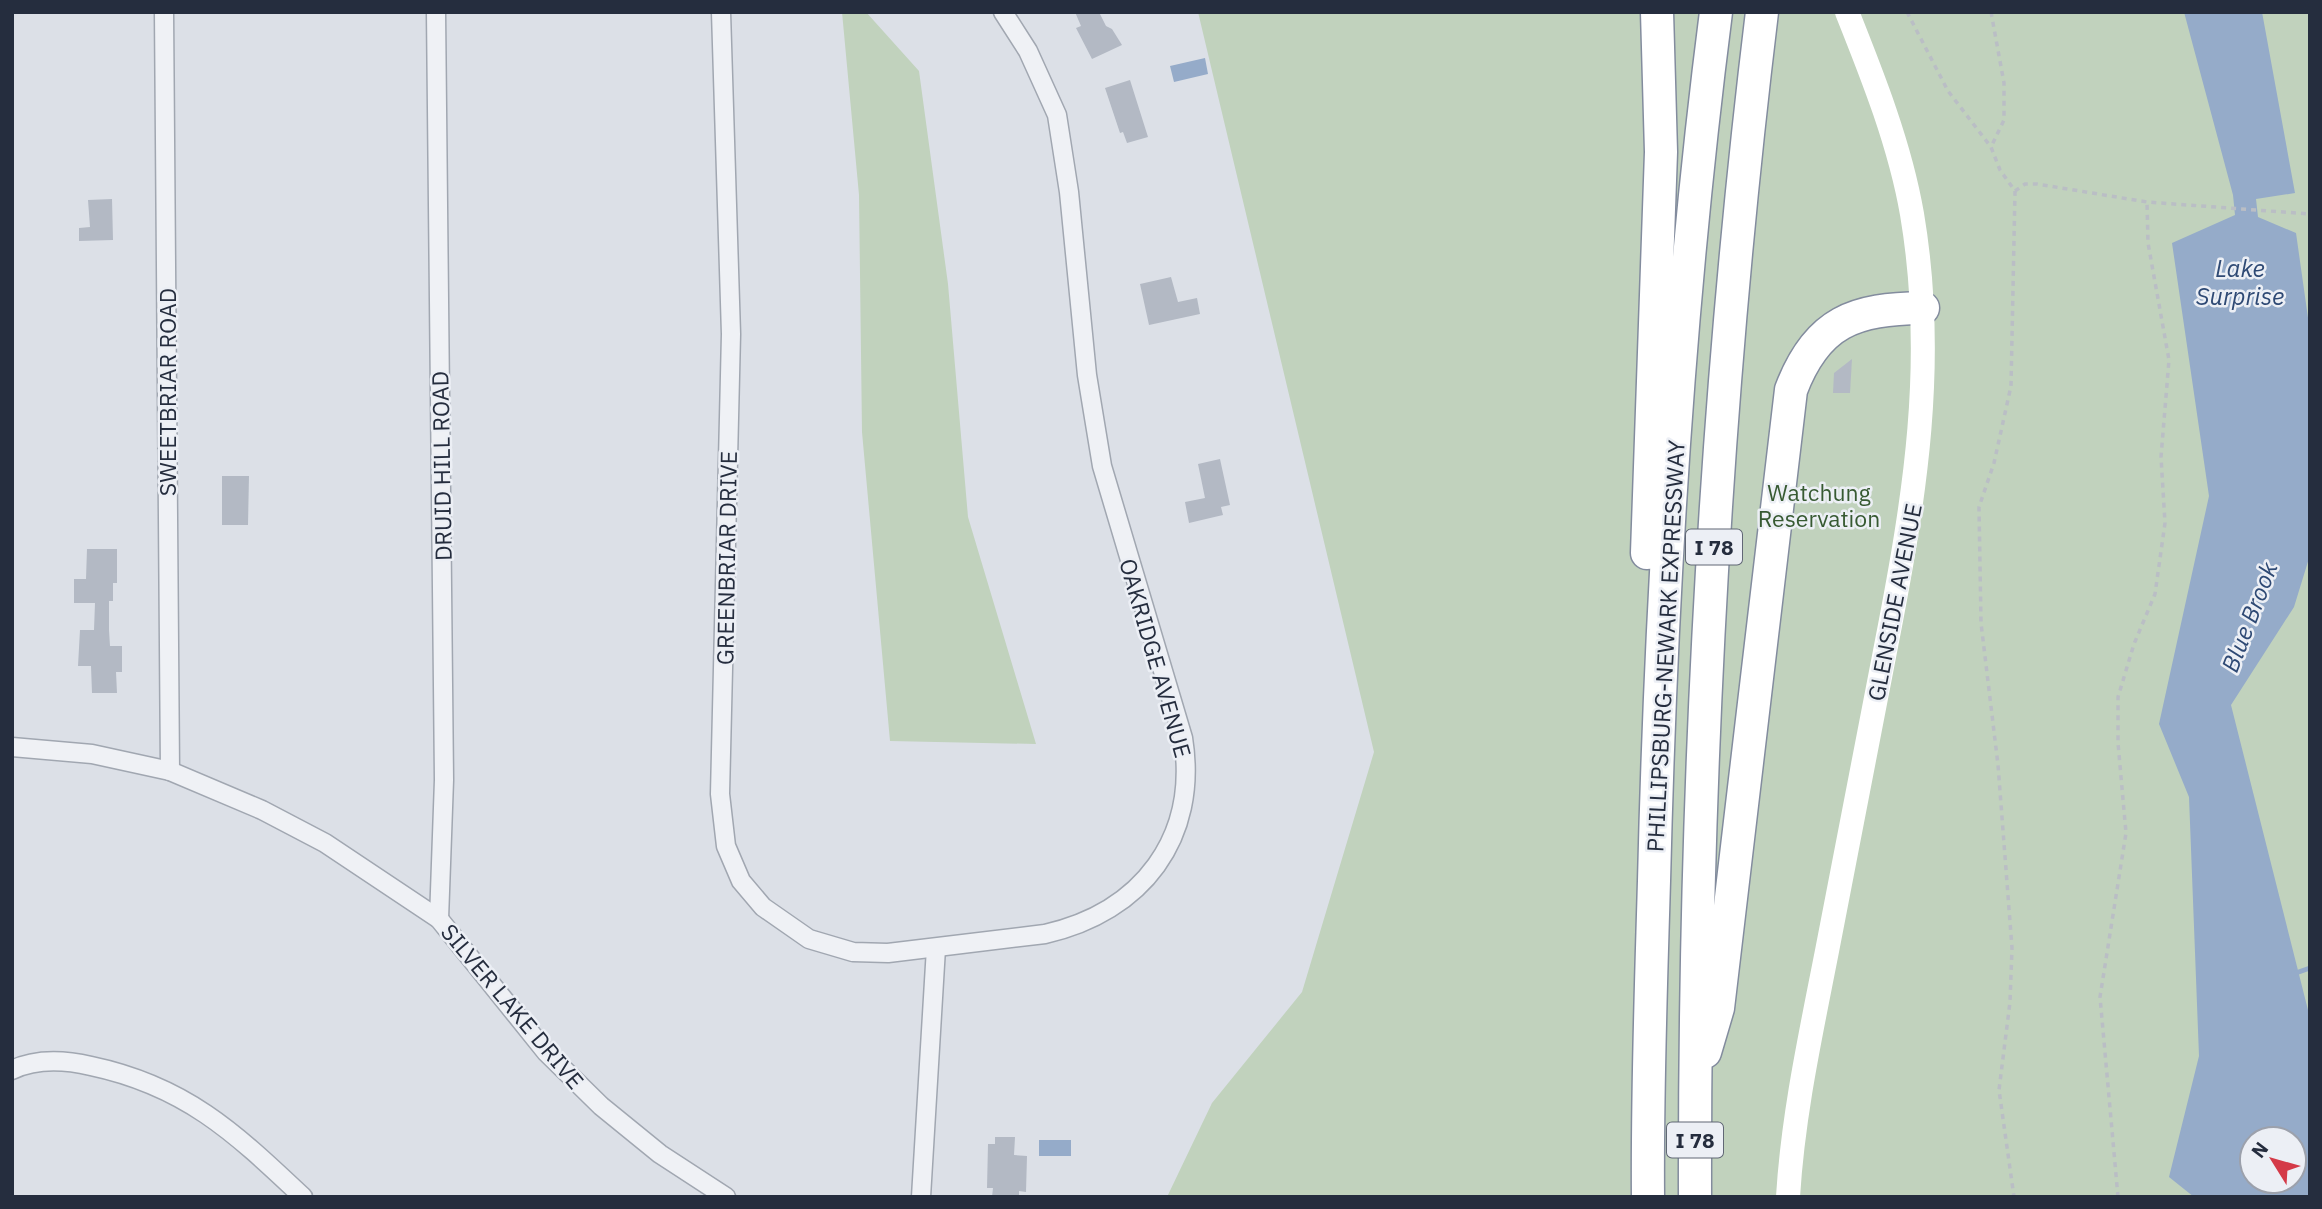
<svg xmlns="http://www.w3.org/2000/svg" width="2322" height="1209" viewBox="0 0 2322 1209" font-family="'IBM Plex Sans',sans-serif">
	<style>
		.green { fill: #c1d2bd; fill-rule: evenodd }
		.water { fill: #95abc9; fill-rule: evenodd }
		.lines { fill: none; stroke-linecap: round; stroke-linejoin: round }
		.stream { stroke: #95abc9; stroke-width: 5 }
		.building { fill: #b3b9c4 }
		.street-casing { stroke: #a1a7b1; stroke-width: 21 }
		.highway-casing { stroke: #838c9e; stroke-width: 35 }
		.path { stroke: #babec5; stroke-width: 3.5; stroke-dasharray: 5 5; stroke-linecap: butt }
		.street { stroke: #eff1f5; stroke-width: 18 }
		.secondary { stroke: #fff; stroke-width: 24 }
		.highway { stroke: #fff; stroke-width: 32 }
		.labels { text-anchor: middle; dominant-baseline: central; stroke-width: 5; stroke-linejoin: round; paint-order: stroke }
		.shield { fill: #eceff5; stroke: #616775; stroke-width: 2 }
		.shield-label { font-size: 21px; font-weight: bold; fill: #252d3e }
		.street-label { font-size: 23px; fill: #252d3e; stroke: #eceff5 }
		.park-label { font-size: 23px; fill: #375a32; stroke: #eceff5 }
		.water-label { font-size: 24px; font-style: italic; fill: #2e4974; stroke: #eceff5 }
	</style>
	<rect width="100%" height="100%" fill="#dce0e7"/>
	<!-- green -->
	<g class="green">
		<polygon points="842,12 866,12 919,71 948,284 968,517 1036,744 890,741 862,432 859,195"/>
		<path d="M 1198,12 L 2310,12 L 2310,1197 L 1167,1197 L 1212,1103 L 1302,992 L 1374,752 ZM 2252,1139 L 2294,1139 L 2294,1181 L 2252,1181 Z"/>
	</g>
	<!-- water -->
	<g class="water">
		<path d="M 2184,12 L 2262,12 L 2295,193 L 2256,199 L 2258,217 L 2296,233 L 2310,332 L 2310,555 L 2294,607 L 2231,705 L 2310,1018 L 2310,1197 L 2194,1197 L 2169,1177 L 2199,1056 L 2189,797 L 2159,724 L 2209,496 L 2172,243 L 2235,215 L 2233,195 ZM 2252,1139 L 2294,1139 L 2294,1181 L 2252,1181 Z"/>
		<polygon points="1205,58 1208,74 1174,82 1170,66"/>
		<rect x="1039" y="1140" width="32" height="16"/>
	</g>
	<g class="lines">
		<!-- stream -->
		<polyline class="stream" points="2293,974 2310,968"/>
	</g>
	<!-- building -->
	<g class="building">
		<polygon points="1075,12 1099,12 1106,26 1112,29 1122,45 1092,59 1076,28 1081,26"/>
		<polygon points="1130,80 1148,137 1127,143 1123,132 1120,133 1105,88"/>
		<polygon points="112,199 113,240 79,241 79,228 90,227 88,200"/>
		<polygon points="1171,277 1178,302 1197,298 1200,314 1149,325 1140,284"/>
		<polygon points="1852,359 1850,393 1833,393 1834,373"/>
		<polygon points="1220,459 1230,505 1221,507 1223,515 1189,523 1185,502 1205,498 1198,464"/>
		<polygon points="222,476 249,476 248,525 222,525"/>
		<polygon points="87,549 117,549 117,583 113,583 113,601 109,601 109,630 110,646 122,646 122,672 116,672 117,693 92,693 91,666 78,666 80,630 94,630 95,603 74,603 74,579 86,579"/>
		<polygon points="995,1137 1015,1137 1014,1155 1027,1156 1026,1192 1019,1191 1019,1197 992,1197 993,1188 987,1188 988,1144 995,1144"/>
	</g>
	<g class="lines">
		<!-- street casing -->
		<g class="street-casing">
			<g id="street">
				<polyline points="164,12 170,771"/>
				<polyline points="436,12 444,780 439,919"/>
				<path d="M 721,12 L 731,334 L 720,794 L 726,846 L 741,881 L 763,907 L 809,939 L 853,952 L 888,953 L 1045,934 C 1142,912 1199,838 1183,738 L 1102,466 L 1087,375 L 1069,192 L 1057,115 L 1028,51 L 1003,12"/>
				<polyline points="12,747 92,754 170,771 262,810 325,843 439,919 546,1052 601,1106 660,1154 726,1197"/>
				<path d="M 12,1070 C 37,1058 65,1060 91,1066 C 186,1086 235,1133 303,1197"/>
				<polyline points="921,1197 936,948"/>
			</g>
		</g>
		<!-- highway casing -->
		<g class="highway-casing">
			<g id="highway">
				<polyline points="1647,553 1661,152 1657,12"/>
				<path d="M 1705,1052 L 1718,1008 L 1791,390 C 1817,321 1855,309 1923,308"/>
				<path d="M 1648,1197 C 1647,1091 1651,986 1654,881 C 1661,591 1679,300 1716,12"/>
				<path d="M 1695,1197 C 1694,801 1714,405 1762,12"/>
			</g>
		</g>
		<!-- path -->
		<g class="path">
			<polyline points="1907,12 1948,91 1991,147 2000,170 2015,191 2011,386 1994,463 1979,507 1981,623 1998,765 2012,948 2010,1002 1999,1090 2014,1197"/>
			<polyline points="1991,12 2004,83 2004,120 1991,147"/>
			<polyline points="2015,191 2025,184 2037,184 2147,202 2310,214"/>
			<polyline points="2118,1197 2100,997 2126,833 2118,743 2118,697 2134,644 2155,594 2165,523 2161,457 2169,360 2148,243 2147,202"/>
		</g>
		<!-- street -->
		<use href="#street" class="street"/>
		<!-- secondary -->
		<path class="secondary" d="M 1788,1197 C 1793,1114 1811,1033 1827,951 C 1847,848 1867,745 1887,641 C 1915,497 1937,362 1912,214 C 1900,145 1873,77 1847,12"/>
		<!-- highway -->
		<use href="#highway" class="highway"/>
	</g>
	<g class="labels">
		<!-- shield labels -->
		<g class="shield">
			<rect x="1686" y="529.5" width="56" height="35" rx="5"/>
			<rect x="1667" y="1122.5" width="56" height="35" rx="5"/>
		</g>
		<g class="shield-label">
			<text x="1714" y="547">I 78</text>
			<text x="1695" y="1140">I 78</text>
		</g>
		<!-- street labels -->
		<g class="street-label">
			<text transform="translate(167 392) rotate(-90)">SWEETBRIAR ROAD</text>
			<text transform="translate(441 466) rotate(-91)">DRUID HILL ROAD</text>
			<text transform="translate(726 558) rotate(-89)">GREENBRIAR DRIVE</text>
			<text transform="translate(1894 602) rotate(-79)">GLENSIDE AVENUE</text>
			<text transform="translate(1665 646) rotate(-87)">PHILLIPSBURG-NEWARK EXPRESSWAY</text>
			<text transform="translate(1156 658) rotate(74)">OAKRIDGE AVENUE</text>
			<text transform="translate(513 1006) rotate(50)">SILVER LAKE DRIVE</text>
		</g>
		<!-- park labels -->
		<g class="park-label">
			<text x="1819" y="492">Watchung<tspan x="1819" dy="26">Reservation</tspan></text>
		</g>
		<!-- water labels -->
		<g class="water-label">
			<text x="2240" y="268">Lake<tspan x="2240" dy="28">Surprise</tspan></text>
			<text transform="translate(2249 617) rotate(-69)">Blue Brook</text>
		</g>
	</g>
	<!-- border -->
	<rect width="2322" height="1209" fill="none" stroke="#252d3e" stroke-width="28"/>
	<!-- north arrow -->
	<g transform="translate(2273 1160) rotate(307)"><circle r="33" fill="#eceff5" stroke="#9ca1ac" stroke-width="2"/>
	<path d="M0-5L12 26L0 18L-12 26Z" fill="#d43a48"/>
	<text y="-10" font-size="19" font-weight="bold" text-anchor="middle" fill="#252d3e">N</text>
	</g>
</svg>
